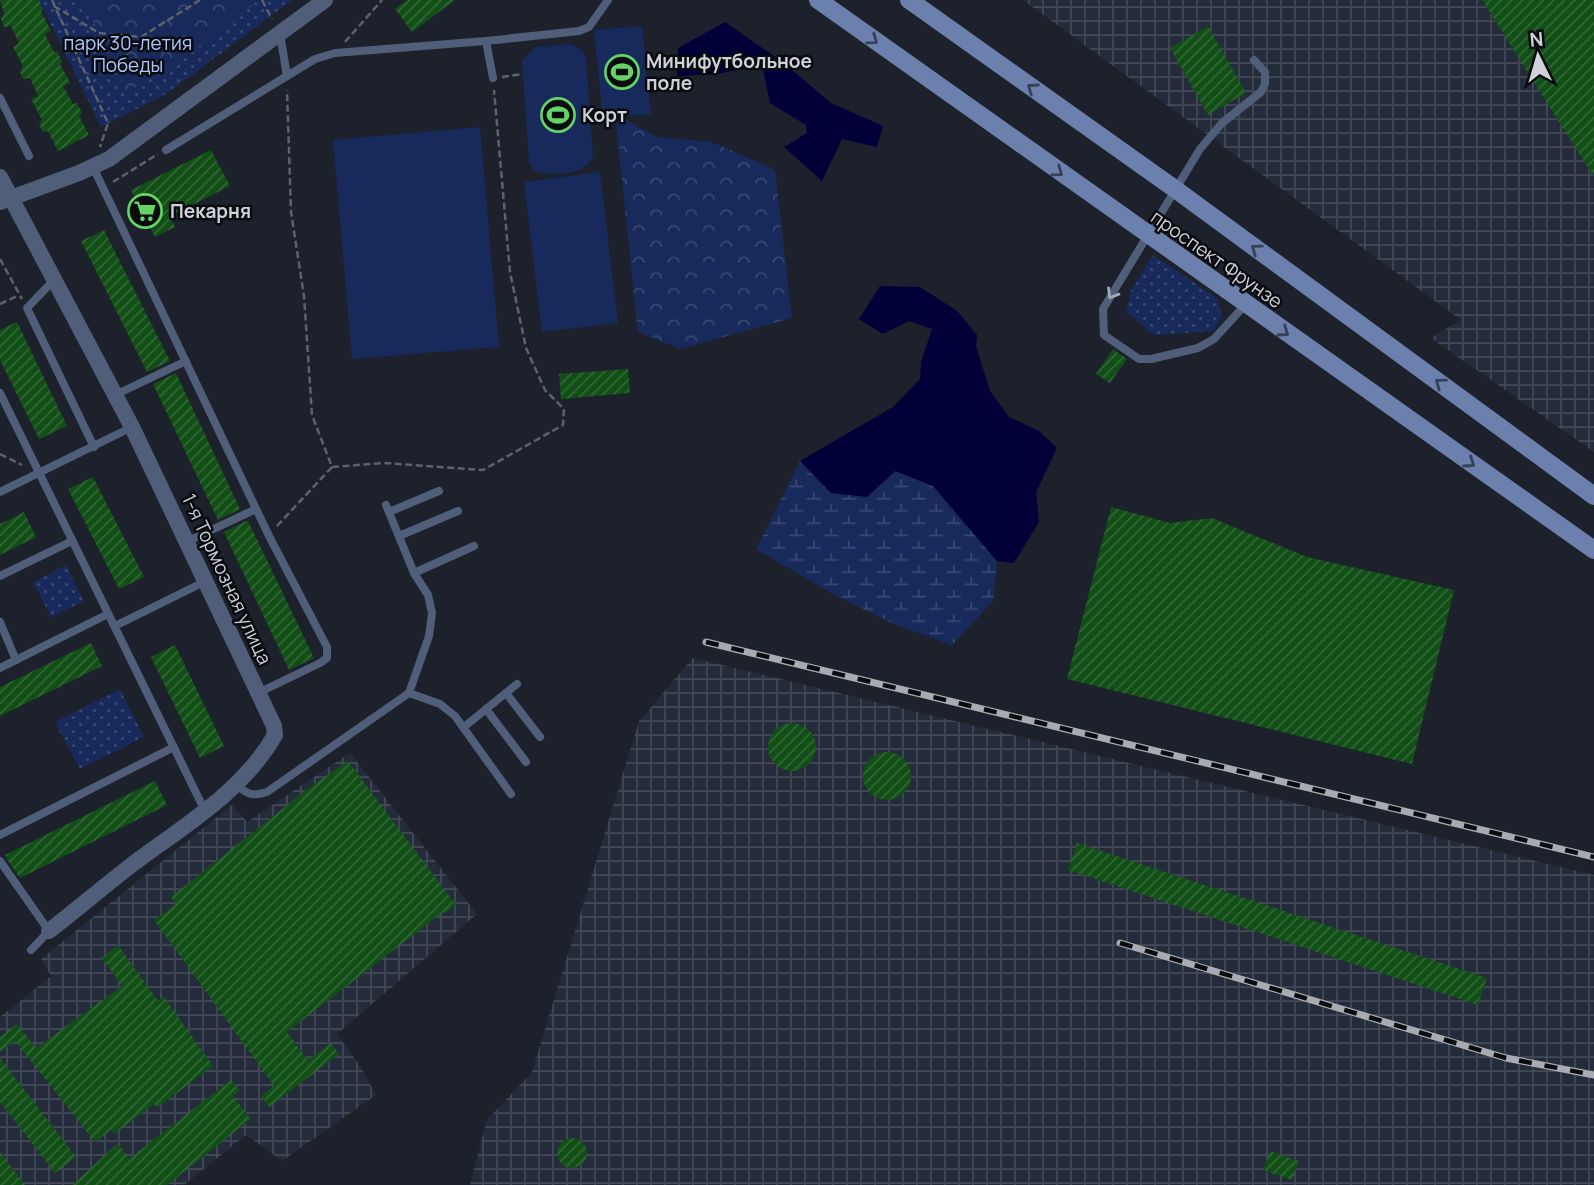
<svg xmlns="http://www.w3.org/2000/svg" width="1594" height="1185" viewBox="0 0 1594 1185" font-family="Manrope,sans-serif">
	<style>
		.industrial { fill: url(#industrial-grid) }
		.grass { fill: url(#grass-dots) }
		.forest { fill: url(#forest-crowns) }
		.wetland { fill: url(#wetland-marsh) }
		.pitch { fill: #172a5b }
		.water { fill: #010039 }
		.building { fill: url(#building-hatch) }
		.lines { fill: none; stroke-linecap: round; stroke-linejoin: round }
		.path { stroke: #5f626b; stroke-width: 2.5; stroke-dasharray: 7 3.5; stroke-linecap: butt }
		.service { stroke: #515e7a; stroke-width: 8 }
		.minor { stroke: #515e7a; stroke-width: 16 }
		.secondary { stroke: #6c80ad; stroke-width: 18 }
		.rail-casing { stroke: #a8abb2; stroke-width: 7 }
		.rail { stroke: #090b0f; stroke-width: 4.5; stroke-dasharray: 13; stroke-linecap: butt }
		.oneway { stroke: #364056 }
		.oneway2 { stroke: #a3a9b7 }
		.labels { text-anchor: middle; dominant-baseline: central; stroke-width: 5; stroke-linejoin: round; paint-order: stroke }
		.park-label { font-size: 19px; fill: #aec7fe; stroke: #090b0f }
		.poi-label { font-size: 19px; font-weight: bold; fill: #cfd2d8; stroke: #090b0f; text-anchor: start }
		.street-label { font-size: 19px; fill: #cfd2d8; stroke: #090b0f }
	</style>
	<defs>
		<pattern id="industrial-grid" width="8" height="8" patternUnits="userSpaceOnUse" patternTransform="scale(1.75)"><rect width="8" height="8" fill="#242b3a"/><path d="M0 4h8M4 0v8" fill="none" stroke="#434956"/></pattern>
		<pattern id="grass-dots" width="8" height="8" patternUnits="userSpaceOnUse" patternTransform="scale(1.75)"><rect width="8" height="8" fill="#172a5b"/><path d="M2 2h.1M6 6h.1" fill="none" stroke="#384872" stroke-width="1.8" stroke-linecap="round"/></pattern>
		<pattern id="forest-crowns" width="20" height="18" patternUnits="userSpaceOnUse" patternTransform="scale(1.75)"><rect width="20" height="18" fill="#172a5b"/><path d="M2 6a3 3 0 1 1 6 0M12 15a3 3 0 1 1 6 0" fill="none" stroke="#384872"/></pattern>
		<pattern id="wetland-marsh" width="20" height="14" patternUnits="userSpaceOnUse" patternTransform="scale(1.75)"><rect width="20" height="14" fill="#172a5b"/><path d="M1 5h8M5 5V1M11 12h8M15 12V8" fill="none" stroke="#384872"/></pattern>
		<pattern id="building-hatch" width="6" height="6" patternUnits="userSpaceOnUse" patternTransform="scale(1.75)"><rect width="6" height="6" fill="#114f16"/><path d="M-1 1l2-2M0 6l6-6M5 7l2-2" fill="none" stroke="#336737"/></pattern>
	</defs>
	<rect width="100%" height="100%" fill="#1d212b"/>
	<!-- industrial -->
	<g class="industrial">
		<polygon points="1023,0 1594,0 1594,452 1431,338 1461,320"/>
		<polygon points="693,658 1594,875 1594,1185 470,1185 487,1120 532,1072 639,721"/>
		<polygon points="350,753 477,914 337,1034 360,1066 376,1095 282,1161 246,1135 184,1185 0,1185 0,1017 51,976 41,959 232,805 247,822"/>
	</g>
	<!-- grass -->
	<g class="grass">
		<polygon points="39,0 292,0 168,93 101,127"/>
		<polygon points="1153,255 1217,298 1222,316 1213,331 1154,335 1126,312 1131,290"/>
		<polygon points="66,565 84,601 51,617 33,582"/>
		<polygon points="120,689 144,737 80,769 55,722"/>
	</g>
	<!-- forest -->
	<g class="forest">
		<polygon points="83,0 258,0 222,31 127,92"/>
		<polygon points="615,114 657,137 712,142 775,170 792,318 680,349 638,332"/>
	</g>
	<!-- wetland -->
	<polygon class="wetland" points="800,461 832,493 884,483 895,471 933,486 997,561 993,601 952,645 896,625 835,595 756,549"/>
	<!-- pitch -->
	<g class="pitch">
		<polygon points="642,26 651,114 603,118 594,30"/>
		<path d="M 570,44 L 580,49 L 586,57 L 593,156 C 585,176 553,176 534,171 L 529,162 L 522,60 L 536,47 Z"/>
		<polygon points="480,127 499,347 352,359 333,140"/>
		<polygon points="600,172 618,323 542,332 524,182"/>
	</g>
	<!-- water -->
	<g class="water">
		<polygon points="725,22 781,61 831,103 883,126 877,147 842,139 822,181 784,147 807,133 806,125 770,103 762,65 717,74 677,76 678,48"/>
		<polygon points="880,286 920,287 957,311 977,335 976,346 990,391 1009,417 1039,431 1057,448 1036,492 1039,522 1014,563 997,561 933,486 895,471 867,497 831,493 800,461 893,407 920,379 921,362 932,329 909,321 883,334 859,319"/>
	</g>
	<!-- building -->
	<g class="building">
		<polygon points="0,0 39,0 43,9 41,11 51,31 45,34 54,52 57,51 62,62 60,64 70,83 63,86 73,104 77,103 82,113 79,116 89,135 58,151 48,131 43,132 39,124 42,120 31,99 38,96 30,78 23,79 20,72 23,66 13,47 19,43 11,26 4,27 1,19 4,14"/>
		<polygon points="408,0 455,0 412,32 395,9"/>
		<polygon points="1482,0 1594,0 1594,177"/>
		<polygon points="1208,26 1246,93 1208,115 1170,48"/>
		<polygon points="211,150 230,186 170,216 175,227 155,237 131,190"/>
		<polygon points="104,230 170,361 147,372 81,241"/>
		<polygon points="17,322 67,426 39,439 0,360 0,330"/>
		<polygon points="1113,349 1127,359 1110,383 1096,374"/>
		<polygon points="628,369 630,393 561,399 559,374"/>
		<polygon points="176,373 240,509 218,520 153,384"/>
		<polygon points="93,477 144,577 119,589 68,489"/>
		<polygon points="1111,507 1170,523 1212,518 1307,557 1454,590 1412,764 1067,679"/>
		<polygon points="24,512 36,537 0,555 0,524"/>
		<polygon points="246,521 248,521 314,658 289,670 224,532"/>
		<polygon points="91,643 102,666 0,716 0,687"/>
		<polygon points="175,645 224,746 200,758 151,657"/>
		<circle cx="792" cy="747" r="24"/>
		<circle cx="887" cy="776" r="24"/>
		<polygon points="348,761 456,905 444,914 443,912 287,1032 308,1060 331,1043 339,1054 269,1107 261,1096 274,1086 154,920 176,904 171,897 310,787"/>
		<polygon points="155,781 167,805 20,878 8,861 5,855"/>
		<polygon points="1077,843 1487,978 1478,1005 1068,870"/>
		<polygon points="118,945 158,1001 164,997 213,1066 157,1108 154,1104 114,1134 111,1130 95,1142 15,1041 0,1052 0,1037 17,1024 36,1048 122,986 102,958"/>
		<polygon points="0,1058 76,1157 55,1173 0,1102"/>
		<polygon points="231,1080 240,1090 233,1096 251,1119 167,1185 72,1185 117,1144 130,1158"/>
		<circle cx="572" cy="1153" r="15"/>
		<polygon points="1270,1151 1299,1161 1292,1180 1263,1170"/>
		<polygon points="0,1152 25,1185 0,1185"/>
	</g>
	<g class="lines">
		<!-- path -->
		<g class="path">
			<polyline points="52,0 108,123 100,147"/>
			<polyline points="262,0 272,19"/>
			<polyline points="54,6 99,33 141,37 200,0"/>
			<polyline points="345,42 382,0"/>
			<polyline points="502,77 523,74"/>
			<polyline points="113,182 158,154"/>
			<polyline points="0,259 22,299"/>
			<polyline points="0,304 19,295"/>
			<polyline points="0,454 22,465"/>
			<polyline points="332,467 384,463 483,470 563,425 564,409 545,390 526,348 510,272 494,90"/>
			<polyline points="277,526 332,467 312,415 304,296 291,212 287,90"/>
		</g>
		<!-- service -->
		<g class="service">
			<polyline points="486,41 493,78"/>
			<polyline points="287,76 315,59 335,53 486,41 579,31 589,27 608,0"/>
			<polyline points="0,98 29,156"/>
			<polyline points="166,150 287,76 280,34"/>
			<polyline points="93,167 269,536 327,647 327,658 320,663 258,693"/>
			<polyline points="54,280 27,308 94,447"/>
			<polyline points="1245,305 1214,339 1198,348 1151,359 1139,359 1104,335 1103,309 1200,149 1222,123 1261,92 1265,84 1265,72 1254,60"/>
			<polyline points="0,393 205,811"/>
			<polyline points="115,395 186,361"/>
			<polyline points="0,492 132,427"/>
			<polyline points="386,505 414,573 428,595 432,613 429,636 409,693"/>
			<polyline points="389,512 439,491"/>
			<polyline points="399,536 458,511"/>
			<polyline points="186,542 256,509"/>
			<polyline points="414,573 474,546"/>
			<polyline points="0,576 72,541"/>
			<polyline points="0,622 16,660"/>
			<polyline points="115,626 206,581"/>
			<polyline points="0,668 108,614"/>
			<polyline points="506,693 540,737"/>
			<polyline points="486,709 526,762"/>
			<polyline points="464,727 517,684"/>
			<path d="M 235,784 C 247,794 252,797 267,792 L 409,693 L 440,704 L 455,716 L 511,794"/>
			<polyline points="0,835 174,747"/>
			<polyline points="0,861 49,931 31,950"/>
		</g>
		<!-- minor -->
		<g class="minor">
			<path d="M 0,177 L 132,427 L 274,726 L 275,735 C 242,793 180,828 129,867 C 102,888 76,910 49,931"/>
			<polyline points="0,202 79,173 109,159 325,0"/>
		</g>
		<!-- secondary -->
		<g class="secondary">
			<polyline points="818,0 1594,550"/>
			<polyline points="909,0 1175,189 1594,496"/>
		</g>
		<!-- rail casing -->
		<g class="rail-casing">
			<g id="rail">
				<polyline points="706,642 1594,857"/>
				<polyline points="1120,943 1506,1058 1594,1075"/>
			</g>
		</g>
		<!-- rail -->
		<use href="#rail" class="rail"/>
	</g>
	<!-- one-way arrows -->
	<defs><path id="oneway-chevron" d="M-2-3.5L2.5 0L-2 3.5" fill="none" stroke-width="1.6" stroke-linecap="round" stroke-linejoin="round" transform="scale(1.75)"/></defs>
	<g class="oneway">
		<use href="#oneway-chevron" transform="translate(873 40) rotate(36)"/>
		<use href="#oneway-chevron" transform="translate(1032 88) rotate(-145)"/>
		<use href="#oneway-chevron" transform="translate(1058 172) rotate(36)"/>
		<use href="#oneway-chevron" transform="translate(1256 249) rotate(-144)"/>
		<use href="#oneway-chevron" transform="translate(1284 332) rotate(35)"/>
		<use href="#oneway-chevron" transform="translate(1440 383) rotate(-144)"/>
		<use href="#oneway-chevron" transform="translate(1470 463) rotate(35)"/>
	</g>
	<use class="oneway2" href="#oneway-chevron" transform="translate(1112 294) rotate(121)"/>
	<!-- icons -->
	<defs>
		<g id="stadium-ring" transform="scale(1.75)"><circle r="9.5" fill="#090b0f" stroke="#65d467" stroke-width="1.5"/><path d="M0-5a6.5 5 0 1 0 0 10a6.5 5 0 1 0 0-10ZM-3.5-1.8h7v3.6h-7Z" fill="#65d467"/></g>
		<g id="supermarket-ring" transform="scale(1.75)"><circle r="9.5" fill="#090b0f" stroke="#65d467" stroke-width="1.5"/><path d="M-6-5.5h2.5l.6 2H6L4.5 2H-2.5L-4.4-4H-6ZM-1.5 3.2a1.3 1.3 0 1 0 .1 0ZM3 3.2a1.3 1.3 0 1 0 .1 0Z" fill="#65d467"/></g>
	</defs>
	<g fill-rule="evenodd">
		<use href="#stadium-ring" x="622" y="72"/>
		<use href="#stadium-ring" x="558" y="115"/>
		<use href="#supermarket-ring" x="145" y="211"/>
	</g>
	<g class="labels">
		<!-- park labels -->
		<g class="park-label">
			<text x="128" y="43">парк 30-летия<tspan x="128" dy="22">Победы</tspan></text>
		</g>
		<!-- poi labels -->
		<g class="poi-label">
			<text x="646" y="61">Минифутбольное<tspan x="646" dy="22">поле</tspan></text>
			<text x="582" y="115">Корт</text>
			<text x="170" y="211">Пекарня</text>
		</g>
		<!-- street labels -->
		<g class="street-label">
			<text transform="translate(1217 259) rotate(35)">проспект Фрунзе</text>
			<text transform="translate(227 579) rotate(65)">1-я Тормозная улица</text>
		</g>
	</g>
	<!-- north arrow -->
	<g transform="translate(1538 56) rotate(355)" stroke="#090b0f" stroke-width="5" paint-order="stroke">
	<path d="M0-5L12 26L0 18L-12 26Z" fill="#cfd2d8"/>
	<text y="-10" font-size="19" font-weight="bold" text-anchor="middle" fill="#cfd2d8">N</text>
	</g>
</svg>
